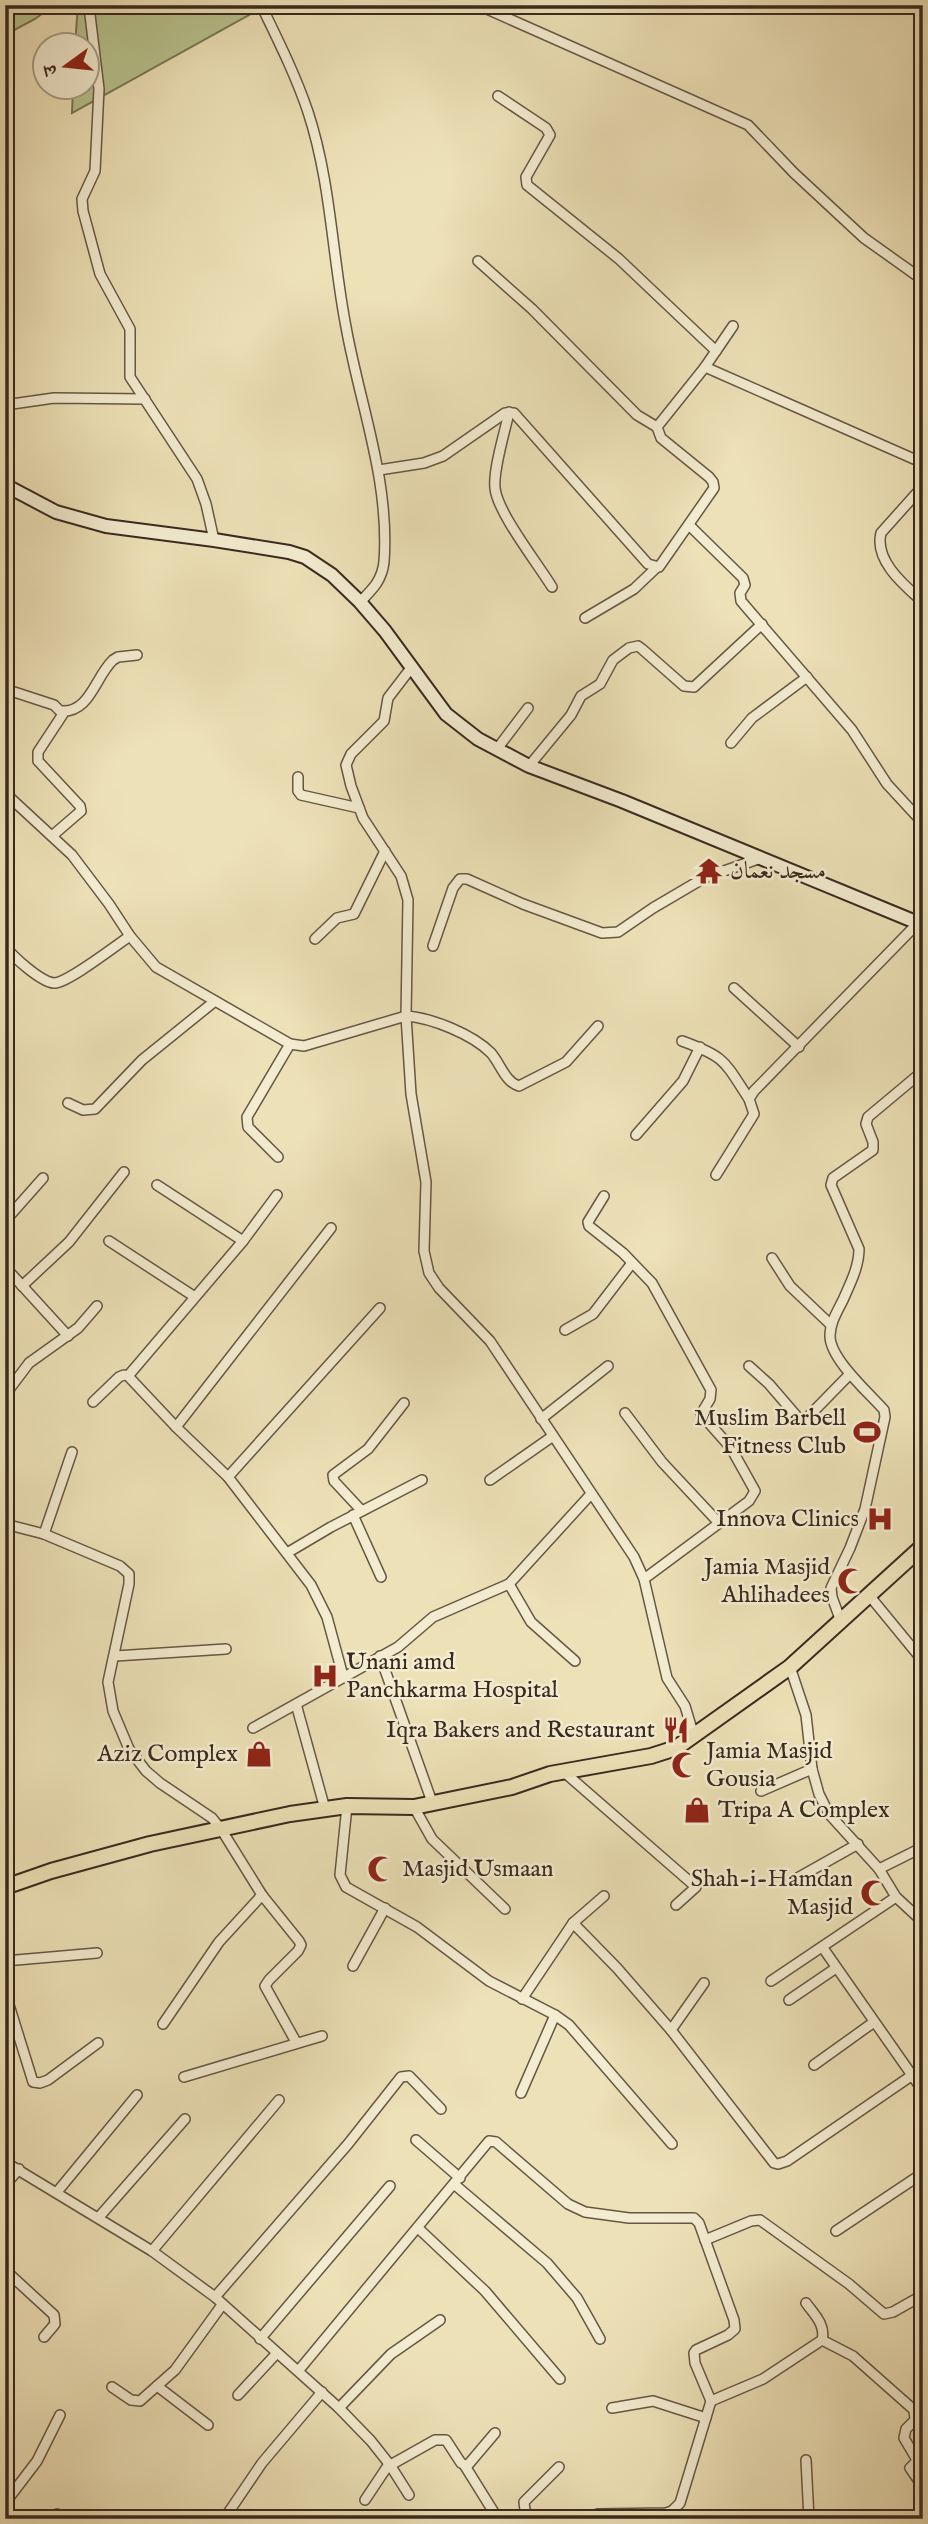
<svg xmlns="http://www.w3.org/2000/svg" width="928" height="2524" viewBox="0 0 928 2524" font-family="'IM FELL English',Amiri,'Noto Serif Devanagari',serif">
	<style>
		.green { fill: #b8c38e; stroke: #787656; stroke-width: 2 }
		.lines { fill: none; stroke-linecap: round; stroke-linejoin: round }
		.street-casing { stroke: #665745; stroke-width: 12 }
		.secondary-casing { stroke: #39291f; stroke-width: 16 }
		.primary-casing { stroke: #39291f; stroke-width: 18 }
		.street { stroke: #f3ecd0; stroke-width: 9 }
		.secondary { stroke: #f3ecd0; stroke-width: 12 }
		.primary { stroke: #ede1b7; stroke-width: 14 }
		.labels { text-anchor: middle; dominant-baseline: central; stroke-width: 5; stroke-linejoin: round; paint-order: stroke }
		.poi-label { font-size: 24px; fill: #39291f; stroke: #f3ecd0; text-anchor: end }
	</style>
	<rect width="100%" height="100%" fill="#ede1b7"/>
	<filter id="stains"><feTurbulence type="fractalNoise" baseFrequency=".00286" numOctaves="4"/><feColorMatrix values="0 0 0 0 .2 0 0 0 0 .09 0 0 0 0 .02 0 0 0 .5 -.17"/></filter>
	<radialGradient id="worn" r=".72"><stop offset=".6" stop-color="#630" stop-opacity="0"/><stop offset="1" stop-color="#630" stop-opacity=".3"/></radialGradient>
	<!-- green -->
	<g class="green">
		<polygon points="5,5 54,5 35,19 5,35"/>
		<polygon points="78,5 267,5 72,113 73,88 88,88 88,46 75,45"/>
	</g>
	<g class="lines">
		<!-- street casing -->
		<g class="street-casing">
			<g id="street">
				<path d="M 261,5 C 278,40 296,76 308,112 C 331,182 332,255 346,327 C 360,405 390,481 384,562 C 382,580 373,589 360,602"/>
				<polyline points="478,5 748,125 794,173 864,238 923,280"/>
				<polyline points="90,15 99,89 95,171 82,199 83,211 100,274 130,329 130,377 197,479 206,504 214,540"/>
				<polyline points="498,96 546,128 550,135 526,177 527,185 619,259 716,351"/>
				<polyline points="478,261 532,309 637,415 657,427"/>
				<polyline points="705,367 923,463"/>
				<polyline points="5,405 54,398 145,399"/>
				<path d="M 509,412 C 505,432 493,469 495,488 C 497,512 538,564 552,587"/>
				<polyline points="379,470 424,463 443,456 505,413 514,413 648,564 659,567 714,488 713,482 709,477 661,438 657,427 705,367 733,326"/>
				<path d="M 923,486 L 881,533 C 874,561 905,586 923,602"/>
				<polyline points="690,526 743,578 745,585 740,593 741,601 852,730 887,784 923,823"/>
				<polyline points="585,618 634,589 656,568"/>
				<polyline points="411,668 388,698 384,721 351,754 346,765 351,786 363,818 401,876 408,900 406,1016 411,1094 426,1182 424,1251 429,1273 439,1288 490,1341 634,1557 644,1579 667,1678 685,1706 694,1736"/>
				<polyline points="5,689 54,705 63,714 38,752 38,761 80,806 81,811 52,836"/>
				<path d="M 61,711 C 90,713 95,677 113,660 L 118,657 L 137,655"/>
				<polyline points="731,743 752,718 807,677"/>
				<polyline points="497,749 528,708"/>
				<polyline points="529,766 571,715 581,696 600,684 613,660 629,648 638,646 642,649 684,686 694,687 762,624"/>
				<polyline points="298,777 298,791 301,795 359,808"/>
				<path d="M 5,793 L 72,855 L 109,904 L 130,936 L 156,967 L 290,1044 L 304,1046 L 406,1016 C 432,1018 472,1034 491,1053 C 500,1063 505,1082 519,1086 L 566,1062 L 598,1026"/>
				<polyline points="315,939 337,918 354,914 385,851"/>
				<path d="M 5,946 C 13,957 41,982 54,983 C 68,983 115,946 130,936"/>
				<polyline points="433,946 453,888 460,879 467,879 523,904 602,933 618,932 653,908 704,878 761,858"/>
				<polyline points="734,988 799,1047"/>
				<path d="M 682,1041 C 726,1057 724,1061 749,1099"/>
				<polyline points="68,1103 83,1110 95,1109 142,1060 215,1001"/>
				<polyline points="636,1135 683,1081 700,1047"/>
				<polyline points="278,1157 248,1127 247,1117 290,1044"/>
				<polyline points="716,1175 754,1114 749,1099 754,1091 918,923"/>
				<polyline points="157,1185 243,1241"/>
				<polyline points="604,1196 588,1222 589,1226 623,1253 652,1283 711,1390 710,1399 701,1414 731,1448 755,1491 749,1501 644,1579"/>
				<polyline points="5,1221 43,1178"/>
				<polyline points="109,1241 195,1297"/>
				<polyline points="772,1258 790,1286 831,1325"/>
				<polyline points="5,1267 68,1336"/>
				<polyline points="22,1286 69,1242 124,1172"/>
				<polyline points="565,1330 593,1314 632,1263"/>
				<polyline points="749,1366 769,1384 800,1420 806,1419 850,1374"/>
				<polyline points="128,1376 243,1241 277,1195"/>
				<polyline points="5,1395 29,1363 78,1328 97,1306"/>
				<polyline points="93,1402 119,1377 124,1375 128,1376 176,1427 228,1477 311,1585 327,1617 343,1676"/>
				<polyline points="625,1413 662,1462 719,1523"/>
				<polyline points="541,1419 608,1366"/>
				<polyline points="176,1427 331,1228"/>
				<polyline points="228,1477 380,1308"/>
				<polyline points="490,1480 553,1436"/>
				<polyline points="361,1510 334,1481 333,1475 368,1449 404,1403"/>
				<polyline points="353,1515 381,1577"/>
				<polyline points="5,1524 44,1534 120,1566 129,1574 129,1584 108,1682 113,1711 129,1749 146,1771 160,1783 212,1818 221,1829 262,1895 299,1941 301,1945 298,1951 269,1980 265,1986 296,2042"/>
				<polyline points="44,1534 72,1452"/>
				<polyline points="287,1553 331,1527 422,1480"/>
				<polyline points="509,1584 531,1622 575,1661"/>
				<polyline points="868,1594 923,1661"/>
				<path d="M 840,1619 L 832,1597 L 831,1588 L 850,1548 L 865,1509 L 885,1417 L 884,1410 C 869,1393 830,1359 830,1336 C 830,1323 837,1312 843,1300 C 850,1284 859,1267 859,1249 L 831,1185 L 833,1178 L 873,1150 L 873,1142 L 866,1124 L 868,1117 L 923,1071"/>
				<polyline points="115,1656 226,1649"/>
				<polyline points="380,1656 432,1802"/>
				<polyline points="790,1667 806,1715 812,1769 819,1794 829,1814 879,1869 896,1897 923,1922"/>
				<polyline points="296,1704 325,1809"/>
				<polyline points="253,1728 398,1647 433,1617 509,1584 591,1494"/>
				<polyline points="564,1772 696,1887 676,1905"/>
				<polyline points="761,1791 812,1769"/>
				<polyline points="347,1806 340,1875 346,1887 417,1927 489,1981 555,2015 569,2025 672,2144"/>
				<polyline points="414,1807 432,1839 505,1909"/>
				<polyline points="879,1869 923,1847"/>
				<polyline points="794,1880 858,1844"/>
				<polyline points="573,1923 617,1968 671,2030 774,2163 778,2164 787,2161 911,2076"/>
				<polyline points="823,1948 923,2091"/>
				<polyline points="5,1961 97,1953"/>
				<polyline points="353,1966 385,1908"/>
				<polyline points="771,1981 896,1897"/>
				<polyline points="5,1992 33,2082 40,2083 48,2080 98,2043"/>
				<polyline points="522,1999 573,1923 604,1896"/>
				<polyline points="789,2000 836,1968"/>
				<polyline points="163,2024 219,1942 262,1895"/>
				<polyline points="671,2030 704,1983"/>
				<polyline points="814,2065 874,2022"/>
				<polyline points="184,2077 322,2036"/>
				<polyline points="521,2093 555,2015"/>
				<polyline points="416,2140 460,2178"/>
				<polyline points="5,2162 152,2251 215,2297 339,2408 371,2441 390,2465 409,2495"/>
				<polyline points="454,2184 547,2263 577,2298 600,2339"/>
				<polyline points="5,2185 19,2169"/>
				<polyline points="57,2192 137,2095"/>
				<polyline points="99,2217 185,2119"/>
				<polyline points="418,2228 485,2291 560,2379"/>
				<polyline points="836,2231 923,2173"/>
				<polyline points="705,2240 751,2221 760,2220 849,2284 884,2314 893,2312 923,2295"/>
				<polyline points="152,2251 279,2100"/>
				<polyline points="5,2270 54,2315 55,2324 44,2337"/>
				<polyline points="215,2297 348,2144 401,2077 409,2076 441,2109"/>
				<polyline points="5,2318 9,2321"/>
				<polyline points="260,2339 390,2186"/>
				<polyline points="822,2340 853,2356 914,2410 915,2420 906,2429 904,2438 917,2460"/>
				<polyline points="299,2370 489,2141 496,2142 568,2204 585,2212 629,2218 694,2218 699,2223 734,2320 735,2329 728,2335 696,2350 694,2353 695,2363 711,2401 680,2503 672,2511 666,2513 598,2514 584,2519"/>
				<polyline points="157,2386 208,2425"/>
				<polyline points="112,2387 131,2400 140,2401 175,2370 222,2305"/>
				<polyline points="238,2395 277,2353"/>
				<path d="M 711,2401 L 763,2379 L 822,2340 C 826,2325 814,2314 806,2303"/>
				<polyline points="339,2408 391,2354 440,2320"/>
				<polyline points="612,2408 653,2401 706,2418"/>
				<polyline points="923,2455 910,2468 923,2487"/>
				<polyline points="806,2460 809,2519"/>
				<polyline points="465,2466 498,2519"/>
				<polyline points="365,2500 387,2467 435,2440 446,2440 461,2463 467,2466 495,2433"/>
				<polyline points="5,2503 37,2461 60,2415"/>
				<polyline points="57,2514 69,2519"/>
				<polyline points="224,2519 262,2463 322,2392"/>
				<polyline points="530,2519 525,2510 524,2502 559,2467"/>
			</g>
		</g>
		<!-- secondary casing -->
		<g class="secondary-casing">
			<polyline id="secondary" points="5,485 56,512 106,526 214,540 289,552 305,557 332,575 360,602 385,631 446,714 478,739 529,766 622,801 923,925"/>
		</g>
		<!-- primary casing -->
		<g class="primary-casing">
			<polyline id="primary" points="5,1887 51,1871 150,1844 290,1814 347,1806 414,1807 512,1787 550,1774 651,1756 676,1748 790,1667 923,1546"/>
		</g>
		<!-- street -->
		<use href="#street" class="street"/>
		<!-- secondary -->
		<use href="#secondary" class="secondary"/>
		<!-- primary -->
		<use href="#primary" class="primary"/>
	</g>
	<!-- icons -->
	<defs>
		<g id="temple-bare" transform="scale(2.1)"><path d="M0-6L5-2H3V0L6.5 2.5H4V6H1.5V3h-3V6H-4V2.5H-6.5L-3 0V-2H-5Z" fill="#8f2418" stroke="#f3ecd0" stroke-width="2.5" paint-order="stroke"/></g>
		<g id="stadium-bare" transform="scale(2.1)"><path d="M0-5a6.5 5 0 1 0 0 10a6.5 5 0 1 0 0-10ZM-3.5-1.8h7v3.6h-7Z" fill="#8f2418" stroke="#f3ecd0" stroke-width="2.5" paint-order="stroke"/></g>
		<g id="hospital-bare" transform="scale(2.1)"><path d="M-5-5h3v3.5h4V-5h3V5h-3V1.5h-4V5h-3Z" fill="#8f2418" stroke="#f3ecd0" stroke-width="2.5" paint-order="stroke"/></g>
		<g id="mosque-bare" transform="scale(2.1)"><path d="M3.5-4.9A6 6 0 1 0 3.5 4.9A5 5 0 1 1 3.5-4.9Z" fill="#8f2418" stroke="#f3ecd0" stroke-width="2.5" paint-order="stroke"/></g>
		<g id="restaurant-bare" transform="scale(2.1)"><path d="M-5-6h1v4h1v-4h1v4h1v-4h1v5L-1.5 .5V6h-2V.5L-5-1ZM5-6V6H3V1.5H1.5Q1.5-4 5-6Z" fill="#8f2418" stroke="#f3ecd0" stroke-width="2.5" paint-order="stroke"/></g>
		<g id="shop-bare" transform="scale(2.1)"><path d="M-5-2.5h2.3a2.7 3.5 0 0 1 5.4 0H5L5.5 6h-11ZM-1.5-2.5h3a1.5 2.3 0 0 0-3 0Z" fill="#8f2418" stroke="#f3ecd0" stroke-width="2.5" paint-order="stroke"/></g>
	</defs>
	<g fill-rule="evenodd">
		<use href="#temple-bare" x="709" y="871"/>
		<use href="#stadium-bare" x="867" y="1432"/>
		<use href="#hospital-bare" x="880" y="1519"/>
		<use href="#mosque-bare" x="851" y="1581"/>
		<use href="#hospital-bare" x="325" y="1676"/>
		<use href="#restaurant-bare" x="676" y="1730"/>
		<use href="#shop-bare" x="259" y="1754"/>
		<use href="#mosque-bare" x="685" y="1765"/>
		<use href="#shop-bare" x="697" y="1810"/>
		<use href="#mosque-bare" x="381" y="1869"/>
		<use href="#mosque-bare" x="874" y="1893"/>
	</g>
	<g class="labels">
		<!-- poi labels -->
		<g class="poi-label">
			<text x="730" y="871" text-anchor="start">مسجد نعمان</text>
			<text x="846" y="1418">Muslim Barbell<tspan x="846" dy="28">Fitness Club</tspan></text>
			<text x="859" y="1519">Innova Clinics</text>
			<text x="830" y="1567">Jamia Masjid<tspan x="830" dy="28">Ahlihadees</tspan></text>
			<text x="346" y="1662" text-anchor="start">Unani amd<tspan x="346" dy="28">Panchkarma Hospital</tspan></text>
			<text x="655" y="1730">Iqra Bakers and Restaurant</text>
			<text x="706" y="1751" text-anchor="start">Jamia Masjid<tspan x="706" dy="28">Gousia</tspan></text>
			<text x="238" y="1754">Aziz Complex</text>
			<text x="718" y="1810" text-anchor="start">Tripa A Complex</text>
			<text x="402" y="1869" text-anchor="start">Masjid Usmaan</text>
			<text x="853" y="1879">Shah-i-Hamdan<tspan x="853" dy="28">Masjid</tspan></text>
		</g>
	</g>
	<!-- margin -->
	<rect width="928" height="2524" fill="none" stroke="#ede1b7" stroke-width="28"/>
	<rect x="7" y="7" width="914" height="2510" fill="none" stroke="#39291f" stroke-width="3.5"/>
	<rect x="14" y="14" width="900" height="2496" fill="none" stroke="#39291f" stroke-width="2"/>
	<!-- north arrow -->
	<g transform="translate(66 66) rotate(255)"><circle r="33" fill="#f3ecd0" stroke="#a99e89" stroke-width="2"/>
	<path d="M0-5L12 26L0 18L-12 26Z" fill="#8f2418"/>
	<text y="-10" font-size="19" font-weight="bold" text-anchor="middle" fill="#39291f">उ</text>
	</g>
	<rect width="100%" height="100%" filter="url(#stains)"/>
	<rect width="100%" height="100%" fill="url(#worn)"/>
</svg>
